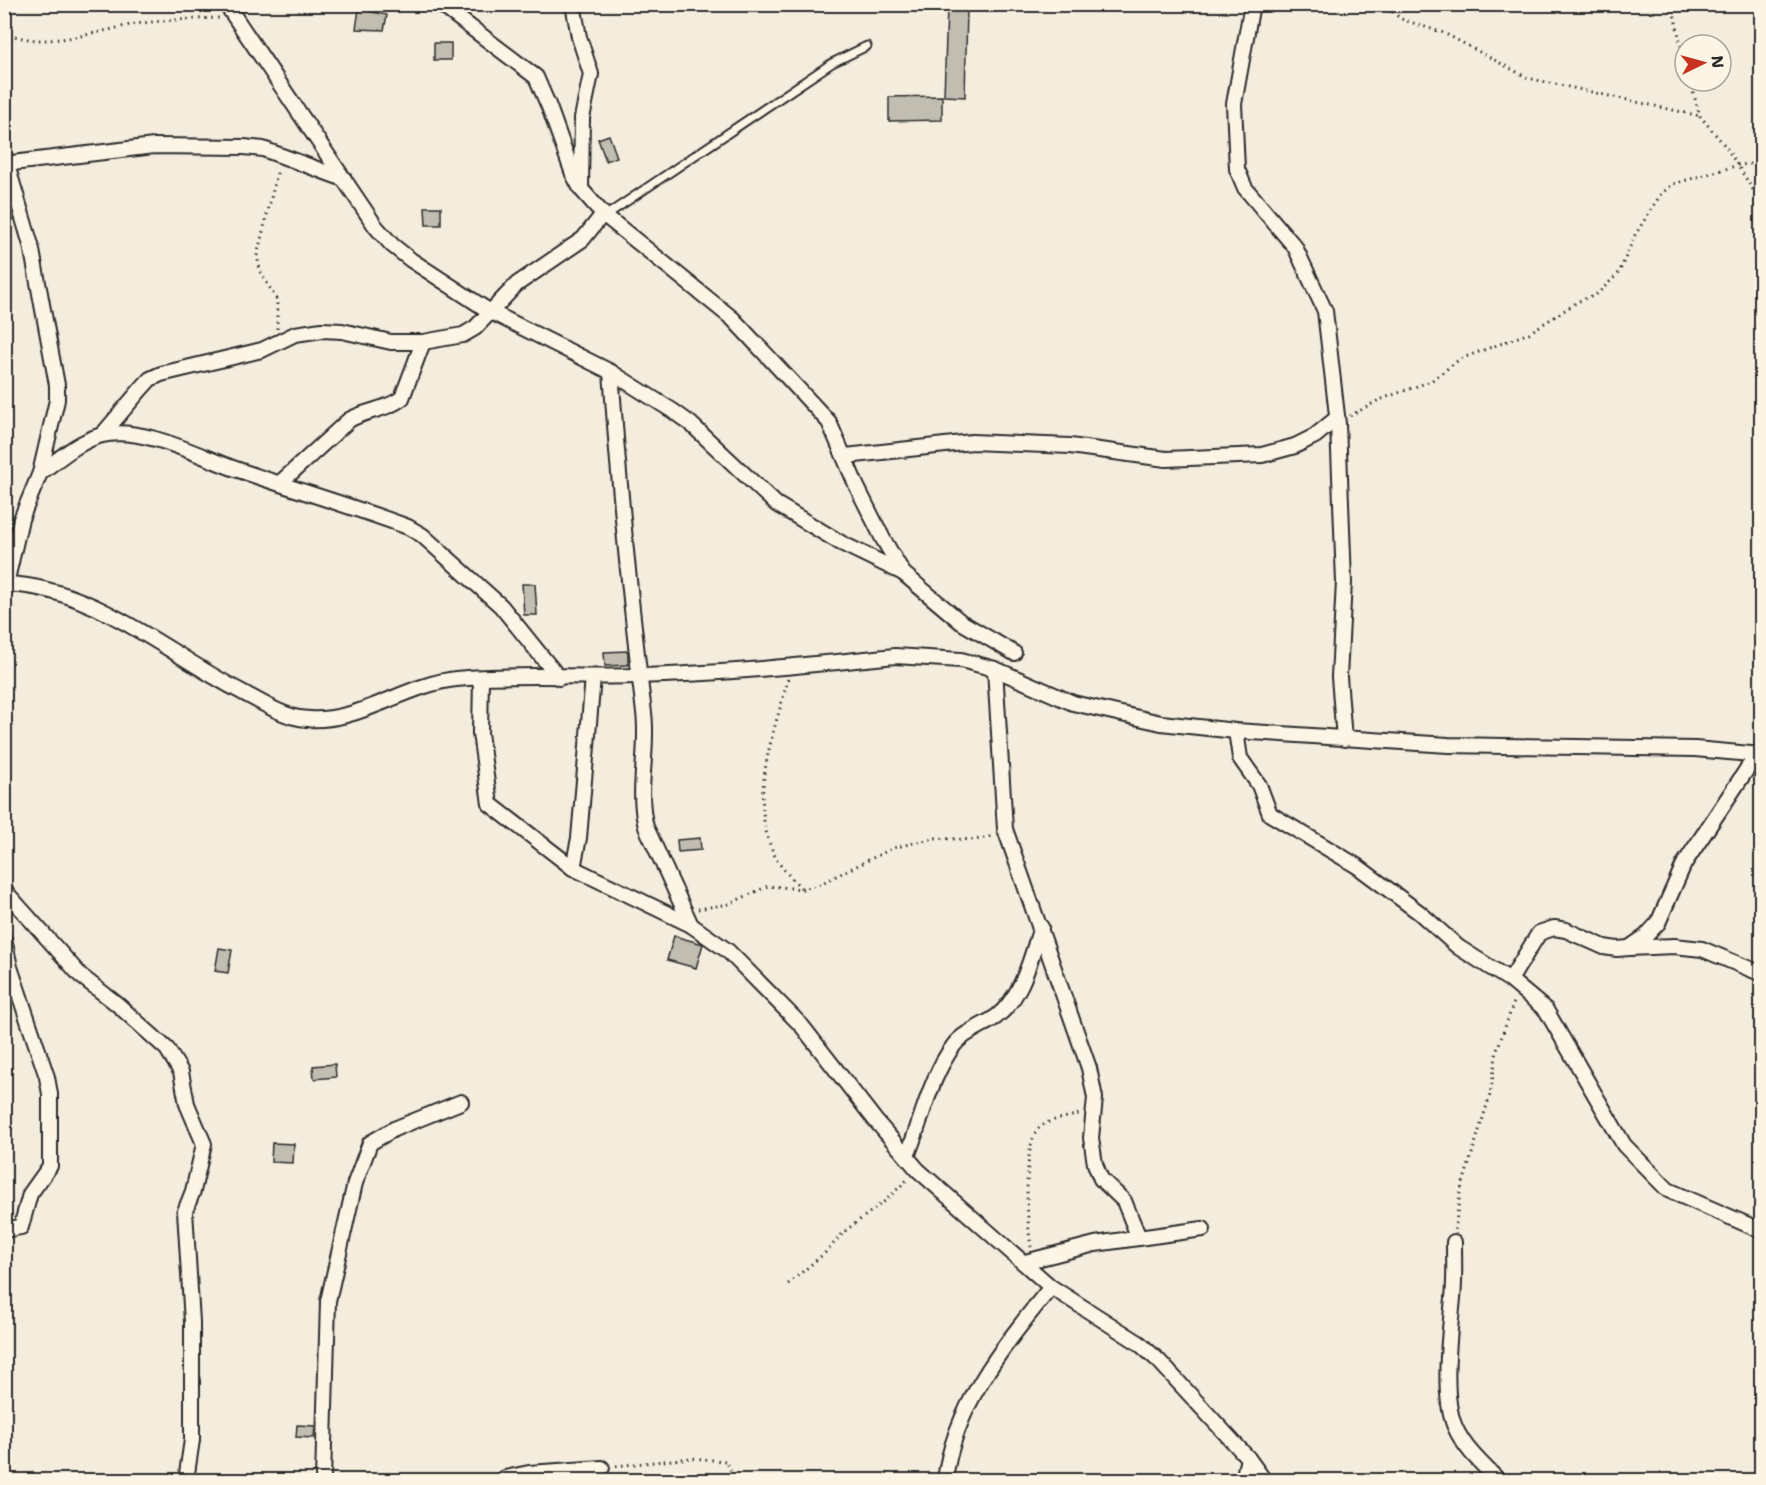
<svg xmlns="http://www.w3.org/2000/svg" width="1766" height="1485" viewBox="0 0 1766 1485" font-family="'Shantell Sans',sans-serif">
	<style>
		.building { fill: #c2bdb1; stroke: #2b2b2b; stroke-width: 1.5 }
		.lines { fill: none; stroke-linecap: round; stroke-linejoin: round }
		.service-casing { stroke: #2b2b2b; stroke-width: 11 }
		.minor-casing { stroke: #2b2b2b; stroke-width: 18 }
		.path { stroke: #2b2b2b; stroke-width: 3; stroke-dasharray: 1.5 4.5; stroke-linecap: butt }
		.service { stroke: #fcf5e5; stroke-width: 7 }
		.minor { stroke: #fcf5e5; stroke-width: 14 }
	</style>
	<rect width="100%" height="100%" fill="#f4edde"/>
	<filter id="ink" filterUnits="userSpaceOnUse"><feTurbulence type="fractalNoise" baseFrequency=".0167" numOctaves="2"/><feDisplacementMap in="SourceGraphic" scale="12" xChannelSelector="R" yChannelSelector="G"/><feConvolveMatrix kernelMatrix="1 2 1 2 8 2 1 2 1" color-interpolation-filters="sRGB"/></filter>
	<g filter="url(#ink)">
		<!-- building -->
		<g class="building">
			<polygon points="947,8 967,9 965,97 944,96"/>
			<polygon points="359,9 387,15 384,30 356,29"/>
			<rect x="434" y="43" width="17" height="17"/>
			<polygon points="942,96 942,120 889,121 889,97"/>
			<polygon points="609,135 617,157 606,161 598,139"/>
			<polygon points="425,207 441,207 441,225 426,225"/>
			<polygon points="522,584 535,584 537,615 524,615"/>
			<polygon points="628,651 628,665 605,666 604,652"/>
			<polygon points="700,838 701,850 678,852 677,840"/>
			<polygon points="674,936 703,944 696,968 667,960"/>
			<polygon points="219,948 232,950 228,973 215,971"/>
			<polygon points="335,1064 336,1077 314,1079 313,1066"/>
			<polygon points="272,1143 294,1144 293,1163 271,1162"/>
			<polygon points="297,1425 315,1426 314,1438 296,1437"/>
		</g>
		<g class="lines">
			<!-- service casing -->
			<g class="service-casing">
				<polyline id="service" points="605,216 832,63 867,46"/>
			</g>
			<!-- minor casing -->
			<g class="minor-casing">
				<g id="minor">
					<polyline points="226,4 376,227 392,245 411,260 489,311 611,372 673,411 691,424 776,504 841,543 903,573 961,622 1014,653"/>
					<polyline points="440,4 536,77 549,107 573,174 581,189 603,214 733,319 829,422 857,487 883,539 903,573"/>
					<polyline points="573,4 579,37 591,74 582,118 581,188"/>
					<polyline points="1252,4 1234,104 1237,169 1245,188 1295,247 1325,311 1338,424 1344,582 1339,677 1344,739"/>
					<polyline points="4,155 31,245 57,385 57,400 40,473 21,519 6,584"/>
					<polyline points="4,164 154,146 244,147 263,149 344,179"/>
					<path d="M 611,372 C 619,486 630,600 644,713 C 649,751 636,789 646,827 L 691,925"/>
					<polyline points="102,435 141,389 150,379 161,374 262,350 295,334 322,330 342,331 391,342 423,342 463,335 475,328 517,284 583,239 603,214"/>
					<polyline points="846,456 972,442 1070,446 1166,459 1262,455 1295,446 1315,436 1337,418"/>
					<path d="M 40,473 C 59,459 79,441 102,435 C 141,426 195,454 230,467 C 289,488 349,505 408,527 L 422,535 L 501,606 L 559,678"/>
					<path d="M 280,483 L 349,420 C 366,410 387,410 402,398 L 423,342"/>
					<path d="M 4,584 C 93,586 165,652 240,691 C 259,701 279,714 299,718 C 355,727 402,685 456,679 C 515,673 575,678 634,676 C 721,674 809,665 895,656 L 961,660 L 995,669 L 1073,703 L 1161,723 L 1236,731 L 1448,745 L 1695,749 L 1762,755"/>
					<polyline points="995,669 1005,829 1089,1068 1095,1098 1091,1138 1095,1164 1101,1179 1124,1201 1139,1238"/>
					<polyline points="481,678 480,733 490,804 573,868 691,925 728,951 802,1026 875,1120 918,1170 1051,1287 1139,1343 1159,1361 1248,1458 1264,1480"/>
					<polyline points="1236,731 1240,758 1259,785 1270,814 1357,866 1420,913 1458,947 1510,980 1546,1010 1624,1145 1668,1190 1762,1231"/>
					<polyline points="573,868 579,838 593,677"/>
					<polyline points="4,890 81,976 117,1004 167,1049 181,1072 187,1104 204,1144 193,1191 185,1211 192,1322 192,1440 186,1480"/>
					<polyline points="4,939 10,967 47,1077 50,1094 50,1166 30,1194 21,1227 4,1230"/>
					<polyline points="1629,948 1674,946 1702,949 1762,974"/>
					<polyline points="1510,980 1539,933 1554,928 1566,930 1604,947 1617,949 1629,948 1645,937 1658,923 1684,864 1757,754"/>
					<path d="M 907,1156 C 922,1120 930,1077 954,1045 C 964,1032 983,1026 996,1017 C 1023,996 1031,957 1041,927"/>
					<path d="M 1454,1242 C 1454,1261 1455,1280 1453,1298 C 1450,1332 1441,1395 1455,1427 C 1464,1448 1482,1464 1498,1480"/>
					<polyline points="1025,1262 1095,1244 1203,1229"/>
					<polyline points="323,1480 328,1301 355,1183 370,1143 394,1129 461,1102"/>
					<polyline points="505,1480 505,1478 529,1473 602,1468"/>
					<path d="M 945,1480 C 954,1405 1005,1344 1051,1287"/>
					<polyline points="1243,1480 1248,1458"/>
				</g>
			</g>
			<!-- path -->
			<g class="path">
				<polyline points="1383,4 1401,19 1444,33 1528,78 1700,116"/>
				<polyline points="1672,4 1685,65"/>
				<path d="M 4,32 C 44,51 96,31 136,24 C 164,20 192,19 219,18"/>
				<polyline points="1690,81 1700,116 1726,147 1762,204"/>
				<polyline points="277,329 277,300 261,273 257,256 278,169"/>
				<polyline points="1350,416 1379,400 1431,381 1460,359 1529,333 1579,301 1597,294 1619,273 1635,235 1661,194 1673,184 1739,165 1762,163"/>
				<path d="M 788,679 C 774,734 748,796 773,852 C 779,867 791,877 802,889"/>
				<polyline points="698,909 729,904 768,886 803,889 818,885 893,848 913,843 936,838 975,840 993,836"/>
				<polyline points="1455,1230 1460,1193 1490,1095 1497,1050 1514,1002"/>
				<path d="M 1031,1247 C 1027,1223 1022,1145 1039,1128 C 1048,1119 1067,1118 1079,1114"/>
				<polyline points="788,1284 826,1252 845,1231 885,1201 908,1179"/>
				<polyline points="616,1466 691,1458 726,1461 735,1480"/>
			</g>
			<!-- service -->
			<use href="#service" class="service"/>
			<!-- minor -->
			<use href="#minor" class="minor"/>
		</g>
	</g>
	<!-- margin -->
	<rect width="1766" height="1485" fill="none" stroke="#fcf5e5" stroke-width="24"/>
	<rect x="12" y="12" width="1742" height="1461" fill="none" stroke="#2b2b2b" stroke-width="2" filter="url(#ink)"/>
	<!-- north arrow -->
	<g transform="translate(1703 63) rotate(85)"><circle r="28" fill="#fcf5e5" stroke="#a8a49b" stroke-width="1.5"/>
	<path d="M0-4.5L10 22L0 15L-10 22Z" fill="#c8321e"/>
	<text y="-9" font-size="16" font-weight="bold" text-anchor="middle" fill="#2b2b2b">N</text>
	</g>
</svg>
